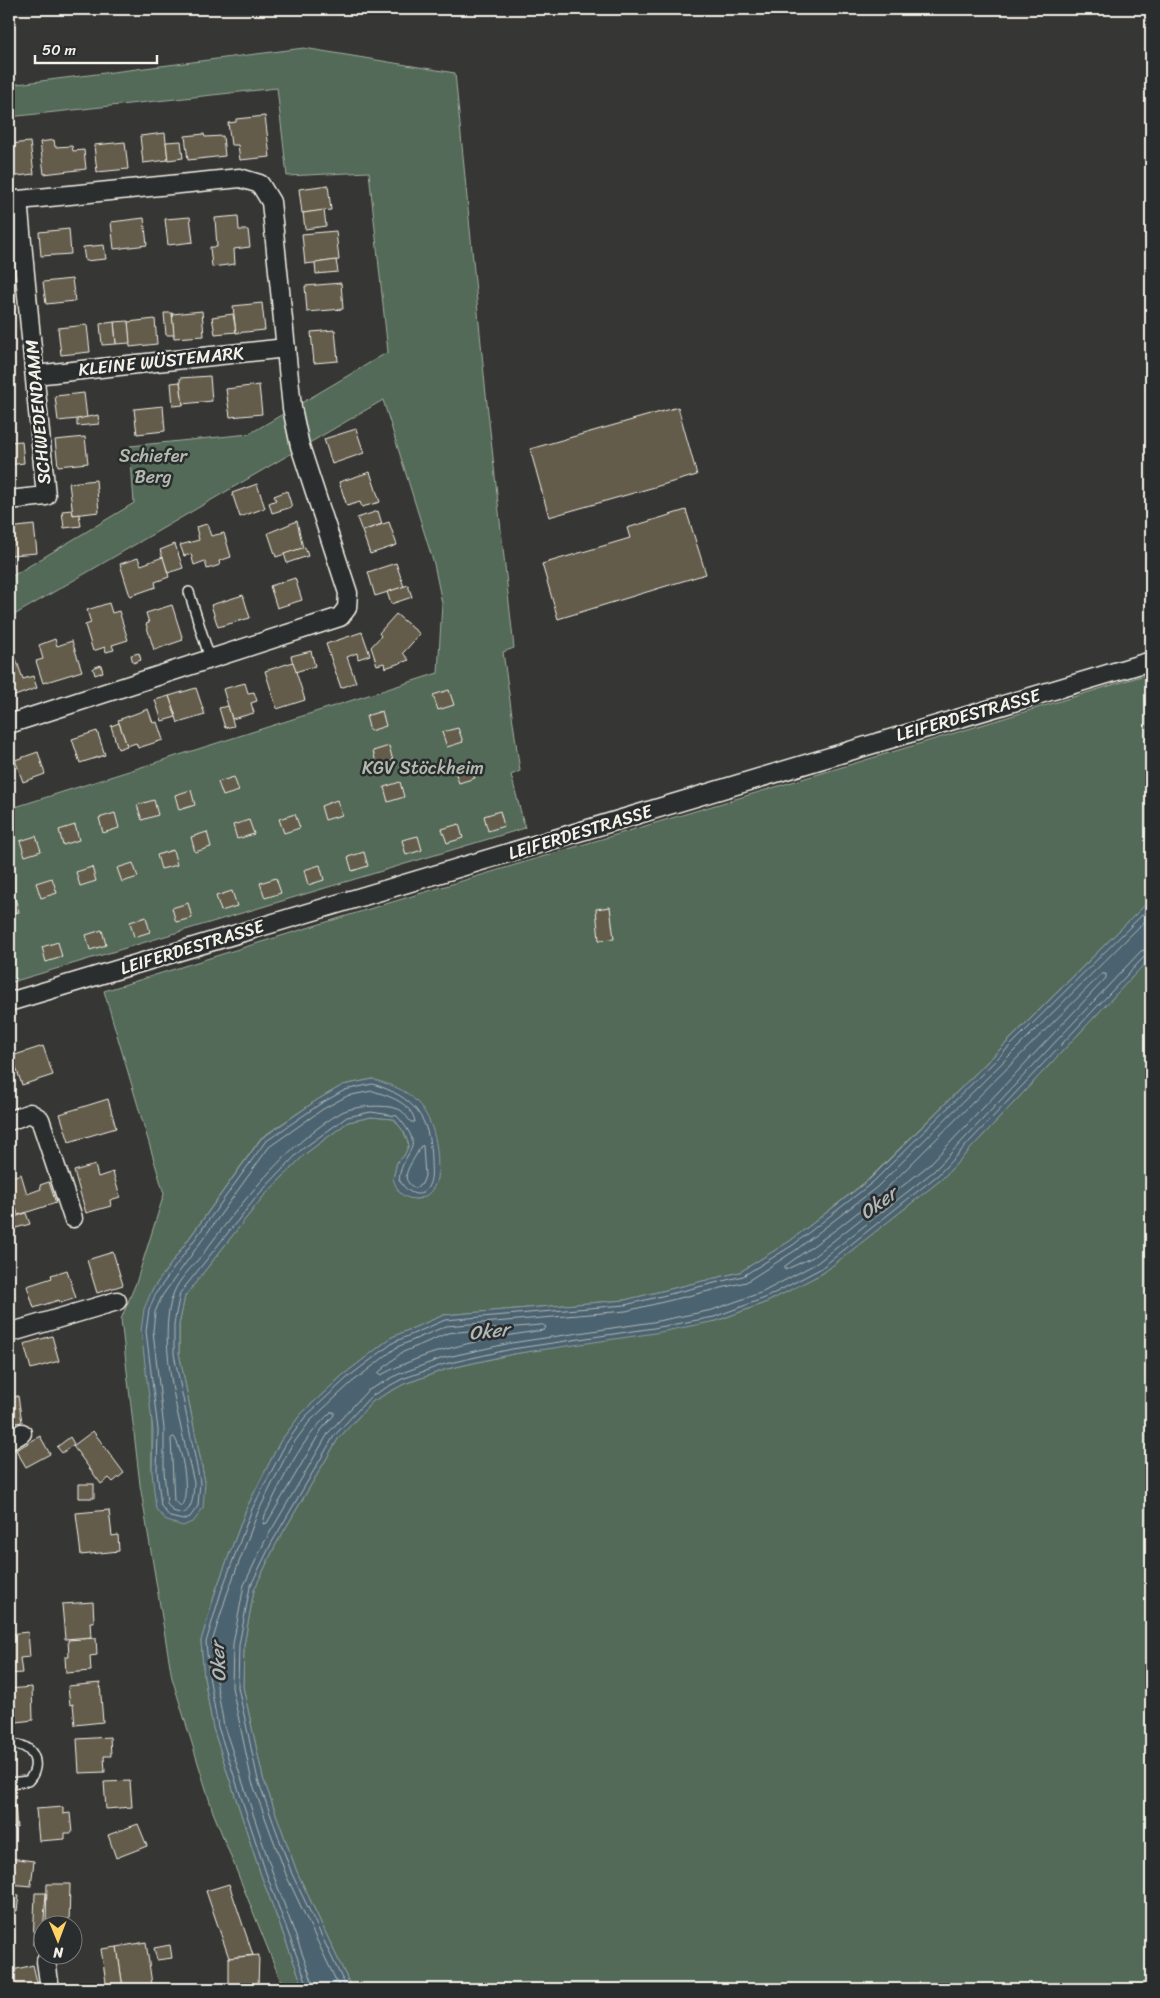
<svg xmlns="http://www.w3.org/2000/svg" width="1160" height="1998" viewBox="0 0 1160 1998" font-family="Sriracha,sans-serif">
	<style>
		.green { fill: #526a58; stroke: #a3aea0; fill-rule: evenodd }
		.water { fill: #4b636f; stroke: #8f9c9f }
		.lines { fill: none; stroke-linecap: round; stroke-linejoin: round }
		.shore { stroke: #b0b8b8; stroke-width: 1 }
		.building { fill: #645c4c; stroke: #f4f1e8 }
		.lane-casing { stroke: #f4f1e8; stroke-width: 12 }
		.street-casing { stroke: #f4f1e8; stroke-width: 21 }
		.lane { stroke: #2a2d2e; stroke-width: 9 }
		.street { stroke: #2a2d2e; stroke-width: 18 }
		.labels { text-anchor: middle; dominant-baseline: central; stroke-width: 5; stroke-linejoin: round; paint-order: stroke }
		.street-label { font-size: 18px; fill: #f4f1e8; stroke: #2a2d2e }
		.park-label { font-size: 18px; fill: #b3bbae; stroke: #2a2d2e }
		.water-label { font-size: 19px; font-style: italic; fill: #b0b8b8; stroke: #2a2d2e }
	</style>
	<rect width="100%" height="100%" fill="#363634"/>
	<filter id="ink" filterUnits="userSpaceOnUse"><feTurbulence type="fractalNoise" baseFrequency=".02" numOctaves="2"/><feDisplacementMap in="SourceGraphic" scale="10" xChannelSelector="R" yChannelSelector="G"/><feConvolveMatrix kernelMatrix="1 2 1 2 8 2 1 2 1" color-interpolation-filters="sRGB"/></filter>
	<g filter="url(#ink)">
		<!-- green -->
		<g class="green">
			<polygon points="304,48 455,73 485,385 514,648 503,652 520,771 511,775 525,828 9,983 9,809 438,673 442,603 434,564 383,400 9,618 9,578 134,503 130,446 249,434 388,352 369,172 287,176 277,88 9,117 9,85"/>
			<path d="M 1151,673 L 1151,899 L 869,1179 L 790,1241 L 740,1272 L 625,1300 L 444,1315 L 392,1337 L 343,1375 L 301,1414 L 280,1442 L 247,1507 L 216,1590 L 201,1641 L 204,1677 L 213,1728 L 261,1875 L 304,1989 L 284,1989 L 213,1812 L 172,1678 L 140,1485 L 121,1319 L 136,1283 L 164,1194 L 104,991 C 452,881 803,781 1151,673 ZM 373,1079 L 437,1179 C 426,1207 406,1204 393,1179 L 397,1162 L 404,1156 L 409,1145 L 404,1132 L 394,1119 L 371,1117 L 348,1122 L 305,1154 L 262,1198 L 185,1296 L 179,1325 L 179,1353 L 205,1482 L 152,1472 L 152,1290 L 261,1138 L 317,1100 L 343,1085 Z"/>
			<polygon points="1151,957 1151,1989 352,1989 297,1872 263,1778 243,1687 244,1645 254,1590 275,1546 338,1439 373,1401 404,1384 447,1369 513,1354 716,1321 767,1302 823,1273 942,1179"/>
		</g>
		<!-- water -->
		<g class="water">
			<polygon points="1151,899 1151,957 942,1179 823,1273 767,1302 716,1321 655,1333 513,1354 447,1369 404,1384 373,1401 338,1439 275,1546 254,1590 244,1645 243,1687 263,1778 297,1872 352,1989 304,1989 261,1875 213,1728 204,1677 201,1641 216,1590 247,1507 280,1442 301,1414 343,1375 392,1337 444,1315 625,1300 740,1272 790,1241 870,1179"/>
			<path d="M 373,1079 C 389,1085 406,1089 417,1102 C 435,1121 440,1153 437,1178 C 434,1196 415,1206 400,1193 C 397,1190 395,1183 393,1179 L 397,1162 L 404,1156 L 409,1145 L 404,1132 L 394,1119 L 371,1117 L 348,1122 L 305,1154 L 262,1198 L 185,1296 L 179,1325 L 179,1353 L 205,1482 L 203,1508 L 194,1521 L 183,1526 L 167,1521 L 156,1509 L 152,1472 L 153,1430 L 141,1331 L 144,1309 L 152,1290 L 261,1139 L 317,1100 L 343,1085 Z"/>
		</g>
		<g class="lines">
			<!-- shore -->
			<g class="shore">
				<polygon points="1102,974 1106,974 1106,978 929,1165 813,1257 785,1270 785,1266 838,1228 882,1193"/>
				<path d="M 373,1084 C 414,1097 430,1117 431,1160 C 431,1169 433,1179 428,1187 C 419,1202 404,1190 399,1179 C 403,1147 428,1151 397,1116 L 371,1112 L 347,1117 L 301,1150 L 258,1195 L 180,1293 L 174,1324 L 174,1354 L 200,1482 L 198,1506 L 190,1517 L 183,1520 L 170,1517 L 161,1506 L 157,1471 L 158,1430 L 146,1331 L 149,1310 L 156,1293 L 265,1142 L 320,1104 L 345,1090 Z"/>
				<path d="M 373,1091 C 389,1096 412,1103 415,1122 L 411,1122 C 407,1118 404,1111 398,1109 C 386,1104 353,1106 342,1112 C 286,1144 240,1205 202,1255 C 193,1266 179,1279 174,1292 C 154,1341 183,1432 194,1483 C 193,1494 194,1509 182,1514 L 173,1511 L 167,1504 L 164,1471 L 164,1429 L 153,1331 L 155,1312 L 162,1296 L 269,1147 L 323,1109 L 347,1096 Z"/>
				<path d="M 423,1146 L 425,1176 L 422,1184 L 415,1188 C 395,1178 415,1161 420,1147 Z"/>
				<path d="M 543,1325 L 546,1327 L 544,1330 C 489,1338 431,1348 381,1375 L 378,1373 L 401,1353 L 448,1333 Z"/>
				<path d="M 331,1412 L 334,1412 L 334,1415 L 322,1429 L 267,1523 L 263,1524 L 265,1515 C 284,1477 300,1441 331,1412 Z"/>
				<path d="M 174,1437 C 182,1446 191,1496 181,1506 L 174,1501 L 171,1439 Z"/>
				<polyline points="309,1989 266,1873 218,1727 209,1676 206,1642 221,1592 252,1509 285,1445 305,1417 347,1378 394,1342 445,1320 625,1305 743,1276 793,1245 873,1182 1151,906"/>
				<polyline points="315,1989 272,1871 224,1726 215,1675 212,1642 227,1594 258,1512 290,1448 310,1421 351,1383 397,1347 446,1326 626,1311 746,1282 796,1250 877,1187 1151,915"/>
				<polyline points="340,1989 287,1877 252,1782 232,1687 233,1644 244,1585 265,1541 329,1432 367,1391 399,1374 443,1358 511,1343 653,1322 712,1310 763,1292 817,1263 934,1171 1141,951 1151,948"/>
				<polyline points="347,1989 292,1874 258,1780 238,1687 239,1645 250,1587 271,1544 334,1436 371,1396 402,1379 445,1364 512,1349 654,1328 714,1317 765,1298 820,1269 938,1175 1145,956 1151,954"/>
			</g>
		</g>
		<!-- building -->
		<g class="building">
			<polygon points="265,116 270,157 240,160 238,145 231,145 228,123 236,122 236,119"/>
			<polygon points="165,133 168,160 143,163 140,136"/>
			<polygon points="204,134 205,137 223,136 225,156 188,160 185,136"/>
			<polygon points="54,140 55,147 72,146 73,151 84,150 86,169 44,174 40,142"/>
			<polygon points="181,141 183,158 168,160 166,142"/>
			<polygon points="30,142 34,174 9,177 9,144"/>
			<polygon points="125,142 128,169 97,172 94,145"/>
			<polygon points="328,185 331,210 302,213 299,189"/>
			<polygon points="324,210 326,226 305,229 303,213"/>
			<polygon points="238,216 239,230 248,230 250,247 234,249 235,264 212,267 210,247 217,247 215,218"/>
			<polygon points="190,217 193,242 168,245 165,219"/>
			<polygon points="144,218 147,245 114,249 111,222"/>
			<polygon points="69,229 71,254 41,256 39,232"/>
			<polygon points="336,231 339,260 305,264 302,234"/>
			<polygon points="104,245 106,259 85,261 83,247"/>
			<polygon points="336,260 338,272 316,274 315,263"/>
			<polygon points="72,279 75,301 46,304 43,282"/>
			<polygon points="341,283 343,309 307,312 305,286"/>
			<polygon points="262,303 265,330 236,333 233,306"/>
			<polygon points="202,311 204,336 174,338 172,314"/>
			<polygon points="164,313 172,313 174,335 166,335"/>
			<polygon points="233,314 236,332 215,334 212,317"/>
			<polygon points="155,319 157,344 130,347 128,322"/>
			<polygon points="128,321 130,343 116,344 114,322"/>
			<polygon points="114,322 116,344 102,345 100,324"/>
			<polygon points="87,325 90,352 61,355 58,328"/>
			<polygon points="335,330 338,361 314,363 311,332"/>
			<polygon points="210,376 212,401 182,404 180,378"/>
			<polygon points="180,382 183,405 173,406 171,383"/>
			<polygon points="259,385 262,414 230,417 226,389"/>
			<polygon points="84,393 87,418 58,421 55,396"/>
			<polygon points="163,406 165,431 137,434 134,409"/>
			<polygon points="678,407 697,475 549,517 530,449"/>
			<polygon points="98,415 99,424 77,426 77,419"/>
			<polygon points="356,429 364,453 332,464 324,439"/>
			<polygon points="85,437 88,463 58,466 55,440"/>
			<polygon points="22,441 24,463 9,465 9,442"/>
			<polygon points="370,472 380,502 362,507 360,502 347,506 339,482"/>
			<polygon points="96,480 99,512 73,515 69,483"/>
			<polygon points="257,484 265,508 240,517 232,493"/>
			<polygon points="287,491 292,507 272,513 269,503 276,500 274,496"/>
			<polygon points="72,510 73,515 79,514 81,526 64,528 62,511"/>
			<polygon points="686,510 706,574 558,619 542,564 630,538 627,528"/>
			<polygon points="378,511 382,524 362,531 357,518"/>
			<polygon points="297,521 303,548 276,557 268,533"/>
			<polygon points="389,522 397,545 370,554 362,531"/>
			<polygon points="207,524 211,536 224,533 231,557 219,561 220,565 207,569 205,561 194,565 191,554 184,556 180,545 199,540 196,527"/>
			<polygon points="34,525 37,553 11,555 9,528"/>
			<polygon points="175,544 183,568 168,573 160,550"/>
			<polygon points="10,546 12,569 9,569 9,547"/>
			<polygon points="305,547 308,556 287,563 284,554"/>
			<polygon points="163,557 169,577 155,582 156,587 130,596 120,564 138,558 141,565"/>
			<polygon points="396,563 404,587 375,596 368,572"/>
			<polygon points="295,578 302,600 277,608 270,586"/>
			<polygon points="408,585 412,597 391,604 387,592"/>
			<polygon points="243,595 250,618 218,627 211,605"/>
			<polygon points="109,603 112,613 119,611 128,640 112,645 114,650 106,652 105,647 93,651 85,625 91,623 87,610"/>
			<polygon points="172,605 183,640 154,650 146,624 149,623 146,613"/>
			<polygon points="396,614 420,634 403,653 409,660 385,668 384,663 377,665 371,647 381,636 379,633"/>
			<polygon points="362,632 370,655 358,659 357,653 347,657 356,682 341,688 326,644"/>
			<polygon points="55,639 57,646 72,641 82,671 43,683 36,661 43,659 39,645"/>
			<polygon points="311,651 315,666 295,672 291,656"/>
			<polygon points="139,653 141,660 133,663 131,655"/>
			<polygon points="15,656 23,679 33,676 37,688 12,697 9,688 9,658"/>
			<polygon points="293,662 305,700 277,709 265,671"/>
			<polygon points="101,665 103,672 95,675 93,668"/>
			<polygon points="245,683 248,693 254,692 257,701 251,703 254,713 232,719 223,689"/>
			<polygon points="196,688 205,715 178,723 169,696"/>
			<polygon points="449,690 454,705 438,710 433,695"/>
			<polygon points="169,696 176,717 162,721 155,700"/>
			<polygon points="228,706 234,726 225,728 219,708"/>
			<polygon points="148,709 153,723 157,722 163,740 138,748 136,743 127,746 118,720"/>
			<polygon points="382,711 386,726 370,731 366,716"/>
			<polygon points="119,723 127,746 118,749 111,726"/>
			<polygon points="458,728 463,742 447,747 442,732"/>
			<polygon points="97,731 105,755 80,763 72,739"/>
			<polygon points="389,746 393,761 377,766 373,751"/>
			<polygon points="38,752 45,774 23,782 15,760"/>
			<polygon points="470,763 475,778 459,783 454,768"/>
			<polygon points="234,777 239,791 223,796 218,782"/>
			<polygon points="400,782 404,797 388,802 384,787"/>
			<polygon points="191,790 195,805 179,810 175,795"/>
			<polygon points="154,800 158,815 142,820 137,805"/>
			<polygon points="337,800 342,815 325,820 321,806"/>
			<polygon points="500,811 504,826 488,831 484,816"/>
			<polygon points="115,813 119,828 103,833 99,818"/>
			<polygon points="295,814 300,828 284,833 279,819"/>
			<polygon points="249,820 254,834 237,839 233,825"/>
			<polygon points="459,824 463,838 447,843 442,829"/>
			<polygon points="75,825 79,840 63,845 59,830"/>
			<polygon points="207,832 211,847 195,852 191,837"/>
			<polygon points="36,836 41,851 25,856 20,841"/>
			<polygon points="418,836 422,850 406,855 402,840"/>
			<polygon points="173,850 177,865 161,869 157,855"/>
			<polygon points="364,852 368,866 352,871 348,857"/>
			<polygon points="133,863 138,877 122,882 117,868"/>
			<polygon points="320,865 324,880 308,885 304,870"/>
			<polygon points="92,867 96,881 80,886 76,872"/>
			<polygon points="52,878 57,893 41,898 36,883"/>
			<polygon points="276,878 281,893 265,898 260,883"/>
			<polygon points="232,891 237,906 221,911 216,896"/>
			<polygon points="15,898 19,912 9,915 9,900"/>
			<polygon points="188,903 192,918 176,922 172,908"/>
			<polygon points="610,907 614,939 599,940 596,909"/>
			<polygon points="146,917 150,932 134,937 130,922"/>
			<polygon points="102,930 106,945 90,950 86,935"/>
			<polygon points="58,942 62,957 46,962 42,947"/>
			<polygon points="43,1046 53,1075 22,1085 12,1056"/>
			<polygon points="108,1099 116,1128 69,1142 60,1114"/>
			<polygon points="95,1165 98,1177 113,1172 120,1197 110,1200 111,1206 86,1213 74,1171"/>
			<polygon points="21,1174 27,1194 41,1189 40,1185 49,1182 56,1203 18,1215 9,1186 9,1178"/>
			<polygon points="26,1213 30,1224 16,1228 12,1218"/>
			<polygon points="113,1252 123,1285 97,1293 87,1260"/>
			<polygon points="67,1270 76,1298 60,1303 59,1300 34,1308 27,1286 52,1278 51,1275"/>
			<polygon points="52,1336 59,1361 31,1369 24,1344"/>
			<polygon points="18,1396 22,1422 9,1424 9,1398"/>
			<polygon points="93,1431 124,1473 113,1482 109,1478 101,1484 73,1446"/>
			<polygon points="40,1436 50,1454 26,1467 16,1450"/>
			<polygon points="70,1437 74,1444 62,1453 57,1447"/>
			<rect x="79" y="1484" width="15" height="14"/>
			<polygon points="109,1510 112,1536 118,1535 119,1551 81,1555 76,1513"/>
			<polygon points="93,1602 94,1622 90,1622 91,1637 65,1639 62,1604"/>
			<polygon points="28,1632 30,1657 20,1658 22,1673 9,1674 9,1634"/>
			<polygon points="96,1638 97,1655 90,1656 91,1671 66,1673 65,1657 69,1657 68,1640"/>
			<polygon points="100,1683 103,1722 75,1725 73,1704 70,1705 68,1686"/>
			<polygon points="32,1687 33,1720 9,1723 9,1689"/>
			<polygon points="110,1737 111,1756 104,1756 105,1772 79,1773 77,1739"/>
			<polygon points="130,1781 132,1807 106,1809 104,1782"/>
			<polygon points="15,1804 17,1828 9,1828 9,1805"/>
			<polygon points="63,1807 63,1814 70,1813 72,1833 65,1833 65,1839 39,1841 36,1809"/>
			<polygon points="138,1824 147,1846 116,1858 108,1835"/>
			<polygon points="9,1858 34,1861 31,1886 9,1884"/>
			<polygon points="47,1884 70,1884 69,1926 46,1926"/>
			<polygon points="229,1884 253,1955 229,1958 206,1891"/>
			<polygon points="35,1893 46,1893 42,1945 33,1945"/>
			<polygon points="9,1894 19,1895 17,1911 9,1910"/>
			<polygon points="146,1942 152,1984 123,1988 117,1947"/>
			<polygon points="170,1945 172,1958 157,1960 154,1948"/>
			<polygon points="117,1947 123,1988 107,1989 101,1949"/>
			<polygon points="259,1955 258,1989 229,1989 229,1958"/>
			<polygon points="33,1965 38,1986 9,1989 9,1971"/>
			<polygon points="151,1985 151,1989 126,1989"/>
		</g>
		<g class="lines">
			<!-- lane casing -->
			<g class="lane-casing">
				<g id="lane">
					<polyline points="189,592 210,659"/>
					<path d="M 9,1745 C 32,1741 44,1764 28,1781 L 9,1783"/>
				</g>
			</g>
			<!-- street casing -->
			<g class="street-casing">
				<g id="street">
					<polyline points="9,201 240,178 260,184 271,202 292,408 300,446 348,593 347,608 340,617 9,724"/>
					<polyline points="35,375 286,348"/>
					<polyline points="9,500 46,496 18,200"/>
					<polyline points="9,1002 1151,661"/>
					<polyline points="9,1121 30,1113 40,1119 73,1218"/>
					<polyline points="9,1333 117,1301"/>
					<polyline points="9,1441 22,1433"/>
					<polyline points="46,1961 50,1989"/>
				</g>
			</g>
			<!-- lane -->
			<use href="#lane" class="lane"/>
			<!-- street -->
			<use href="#street" class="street"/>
		</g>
	</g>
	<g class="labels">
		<!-- street labels -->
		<g class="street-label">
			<text transform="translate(161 361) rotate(-6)">KLEINE WÜSTEMARK</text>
			<text transform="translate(38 412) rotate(-95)">SCHWEDENDAMM</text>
			<text transform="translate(968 715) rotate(-16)">LEIFERDESTRASSE</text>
			<text transform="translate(580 832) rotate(-17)">LEIFERDESTRASSE</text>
			<text transform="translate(192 947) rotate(-17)">LEIFERDESTRASSE</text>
		</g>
		<!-- park labels -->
		<g class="park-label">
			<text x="153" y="456">Schiefer<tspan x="153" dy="21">Berg</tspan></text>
			<text x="423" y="768">KGV Stöckheim</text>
		</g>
		<!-- water labels -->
		<g class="water-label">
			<text transform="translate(878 1203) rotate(-36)">Oker</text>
			<text transform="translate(489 1331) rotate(-6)">Oker</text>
			<text transform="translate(218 1662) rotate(-93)">Oker</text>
		</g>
	</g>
	<!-- margin -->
	<rect width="1160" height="1998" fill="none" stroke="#2a2d2e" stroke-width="30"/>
	<rect x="15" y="15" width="1130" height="1968" fill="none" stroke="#f4f1e8" stroke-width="2" filter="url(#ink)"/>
	<!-- north arrow -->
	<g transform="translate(58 1940) rotate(179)"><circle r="24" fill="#2a2d2e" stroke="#7b7b78"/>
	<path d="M0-4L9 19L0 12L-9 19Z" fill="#ffd166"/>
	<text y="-8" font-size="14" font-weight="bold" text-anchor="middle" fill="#f4f1e8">N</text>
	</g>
	<!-- scale -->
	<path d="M35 55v8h122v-8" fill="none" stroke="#f4f1e8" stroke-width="2.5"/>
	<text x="42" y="55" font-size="15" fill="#f4f1e8" stroke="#2a2d2e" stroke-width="4" paint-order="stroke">50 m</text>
</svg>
